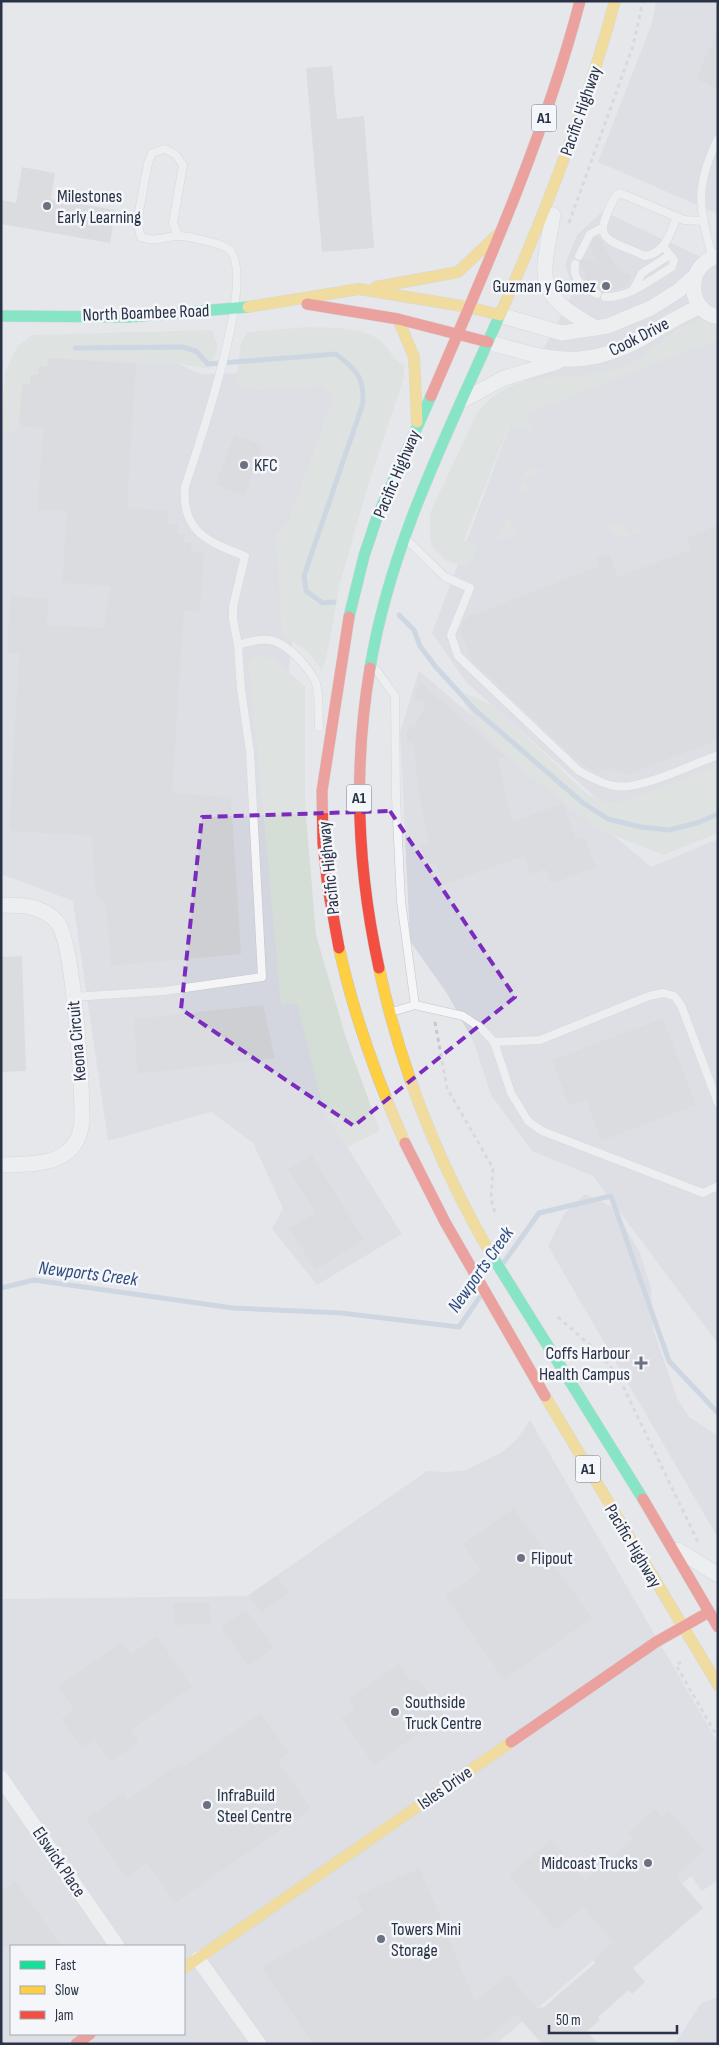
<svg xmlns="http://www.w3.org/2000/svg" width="719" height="2045" viewBox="0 0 719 2045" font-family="'Sofia Sans Condensed',sans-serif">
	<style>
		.built { fill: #d3d6de; fill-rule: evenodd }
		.green { fill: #d4ded6 }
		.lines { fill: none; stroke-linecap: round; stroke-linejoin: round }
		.stream { stroke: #b2c1d7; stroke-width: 5 }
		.building { fill: #cecfd3 }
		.lane-casing { stroke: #c3c5c9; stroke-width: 9 }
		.street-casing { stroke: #c3c5c9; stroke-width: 16 }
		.fast-casing { stroke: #c3c5c9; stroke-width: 12 }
		.slow-casing { stroke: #c3c5c9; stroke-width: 12 }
		.jam-casing { stroke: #c3c5c9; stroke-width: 12 }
		.path { stroke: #c6c8cc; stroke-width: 3; stroke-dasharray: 4 4; stroke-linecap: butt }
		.lane { stroke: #f5f5f7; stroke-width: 8 }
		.street { stroke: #f5f5f7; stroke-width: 15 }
		.fast { stroke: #16e098; stroke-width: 11 }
		.slow { stroke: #ffcf43; stroke-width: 11 }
		.jam { stroke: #f24e42; stroke-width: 11 }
		.marked { fill: none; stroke: #7b2cbf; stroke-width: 4; stroke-dasharray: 10 6; stroke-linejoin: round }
		.poi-dot { fill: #6b7180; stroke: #f4f6f9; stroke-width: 2 }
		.labels { text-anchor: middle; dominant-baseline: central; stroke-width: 5; stroke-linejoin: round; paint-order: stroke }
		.shield { fill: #f4f6f9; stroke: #666d7c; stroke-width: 1 }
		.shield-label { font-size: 16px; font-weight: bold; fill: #293247 }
		.street-label { font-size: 18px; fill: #293247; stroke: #f4f6f9 }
		.poi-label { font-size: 18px; fill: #293247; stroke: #f4f6f9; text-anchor: start }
		.water-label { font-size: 19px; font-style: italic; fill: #2f4c7f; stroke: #f4f6f9 }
	</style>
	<rect width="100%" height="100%" fill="#e5e7eb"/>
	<!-- built -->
	<g class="built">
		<polygon points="656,1 718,1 718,214 598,162 652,23"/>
		<polygon points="603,211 718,265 718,777 611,811 466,682 432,633 527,380 574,291 565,264 577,235"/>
		<polygon points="21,351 179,364 201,374 253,373 344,381 296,598 272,851 324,1110 402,1234 317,1285 272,1229 283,1208 253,1143 211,1112 108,1141 73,901 1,874 1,430"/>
		<polygon points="419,671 651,867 718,839 718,1344 593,1176 532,1151 491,1095 474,1043 448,995 410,941 400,732"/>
		<polygon points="585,1194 613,1207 640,1253 651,1288 653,1329 677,1398 689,1417 718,1436 718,1538 548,1246 564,1214"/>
		<path d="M 530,1420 L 718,1743 L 718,1880 L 702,1891 L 691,1876 L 496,2044 L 1,2044 L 1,1599 L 247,1596 L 427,1471 L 448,1472 L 466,1470 L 501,1453 L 517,1439 ZM 11,1946 L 184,1946 L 184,2034 L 11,2034 Z"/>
		<polygon points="718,1997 718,2044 675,2044 701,2003"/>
	</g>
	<!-- green -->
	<g class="green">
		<path d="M 700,319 L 718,320 L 718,339 L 526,414 L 532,431 L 510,424 L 464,540 L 477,546 L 472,560 L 464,566 L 445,560 L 432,547 L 430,538 L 430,513 L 477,413 C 517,361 569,387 622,367 C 652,355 670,328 700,319 Z"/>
		<path d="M 308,327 C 331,328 365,326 383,343 C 391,351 392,360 404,364 L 404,378 L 368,485 L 340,583 L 326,659 L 322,670 L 308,652 L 282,634 L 276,535 L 288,523 L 333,398 L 323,385 L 255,390 L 236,385 L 241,342 L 248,332 Z"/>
		<polygon points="212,330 218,347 210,369 179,364 48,358 47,367 39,366 38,375 30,375 30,384 22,383 19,426 9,434 1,432 5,372 17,347 32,335"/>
		<polygon points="528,466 541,471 524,478 529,491 522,494 518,490"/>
		<polygon points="509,518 516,534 498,541 506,520"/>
		<polygon points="622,521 627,533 640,528 640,531 627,536 618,536 609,526"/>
		<polygon points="254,655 271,658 305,686 305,803 316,935 346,1038 380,1131 347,1147 324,1110 297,1004 281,1005 251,677 248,663"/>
		<polygon points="465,693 494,706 587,794 606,803 625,801 718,766 718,833 663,855 596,828 520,767 482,730 461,698"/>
	</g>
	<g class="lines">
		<!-- stream -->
		<g class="stream">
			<path d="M 75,348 L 182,347 L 196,351 L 208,364 L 336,354 C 356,370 364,376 363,403 L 304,576 L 306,591 L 323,603 L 334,602"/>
			<polyline points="399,615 414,630 420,646 435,666 475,710 583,803 608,819 641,827 669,830 697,823 718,814"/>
			<polyline points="504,1262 539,1213 611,1196 669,1361 718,1413"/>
			<polyline points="1,1288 34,1280 233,1308 341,1313 459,1327 479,1298"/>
		</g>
	</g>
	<!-- building -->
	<g class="building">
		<polygon points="718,29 718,89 696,79"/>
		<polygon points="332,66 337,119 364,116 374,248 322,252 306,68"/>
		<polygon points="22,167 55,173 51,199 116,210 110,243 1,224 1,200 16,203"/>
		<polygon points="598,236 618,269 632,275 627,287 602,292 587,282 580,261 584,258 596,262 590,246 594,238"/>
		<polygon points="48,358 136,364 127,508 168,510 167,524 178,524 177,533 185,534 184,543 192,543 191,552 204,553 200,612 184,611 172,793 231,797 241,954 111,966 106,904 95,892 92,836 9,831 19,653 7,653 10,596 48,598 47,625 104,628 110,586 62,583 67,511 37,510 43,428 19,426 22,383 30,384 30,375 38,375 39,366 47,367"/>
		<polygon points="234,435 263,445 245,496 215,485"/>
		<polygon points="718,525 718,740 627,775 610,768 596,774 574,758 472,661 460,631 465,618 599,566 596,558 609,553 618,577 691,549 686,538"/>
		<polygon points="420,682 506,757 498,758 512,822 563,803 576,839 584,836 596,867 551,884 545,869 531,875 524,856 443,885 435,863 427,865 420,845 429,842 419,794 413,743 408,742 406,734 410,727 414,727 426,703 414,698"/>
		<polygon points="22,956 26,1071 1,1072 1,957"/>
		<polygon points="263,1005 275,1058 137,1074 134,1019"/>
		<polygon points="663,1018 696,1105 601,1141 586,1100 569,1106 552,1060"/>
		<polygon points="312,1155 364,1240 315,1270 289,1228 315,1213 288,1169"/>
		<polygon points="514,1508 592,1618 504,1680 445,1596 481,1571 463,1544"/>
		<polygon points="277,1576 289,1593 261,1612 249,1595"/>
		<polygon points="173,1603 210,1603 211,1624 174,1625"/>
		<polygon points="246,1609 274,1648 248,1666 221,1628"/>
		<polygon points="157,1636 192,1687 131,1730 139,1742 110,1762 94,1739 82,1748 61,1719 74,1710 58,1686 122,1642 131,1654"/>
		<polygon points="399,1664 412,1682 418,1678 444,1716 374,1765 341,1718 355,1708 348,1699"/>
		<polygon points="261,1713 289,1753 278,1761 311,1809 175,1903 147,1863 126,1878 86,1819 123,1793 127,1800 178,1764 181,1768"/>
		<polygon points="655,1809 661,1817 669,1810 705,1851 676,1876 703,1908 633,1968 645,1982 632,1994 629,1990 598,2017 600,2020 587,2031 598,2044 542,2044 516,2014 489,2037 475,2044 313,2044 261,1967 363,1912 355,1896 420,1868 475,2002 508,1974 538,2009 541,2007 543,2008 595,1963 593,1960 613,1942 583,1907 556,1930 509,1876 551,1839 586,1880 633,1839 628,1832"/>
		<polygon points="16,1881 61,1946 1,1946 1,1891"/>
	</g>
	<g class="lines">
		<!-- lane casing -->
		<g class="lane-casing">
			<g id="lane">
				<path d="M 677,217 C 670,233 665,254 645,256 C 603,237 591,242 616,195 L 620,193 L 684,220 L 702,221"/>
				<polyline points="579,256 590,234 602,228"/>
				<path d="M 713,258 C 698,209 695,185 718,139"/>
				<path d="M 575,264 C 572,281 584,287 597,294"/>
				<polyline points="633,290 642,273 670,255"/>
				<path d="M 605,297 C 629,298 652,279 672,267 L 674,260 L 663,246"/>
				<path d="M 408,541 L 445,577 L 470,588 L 451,635 L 458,656 L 579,771 C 591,777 602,784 615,786 C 638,791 693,764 718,755"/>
				<path d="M 238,645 C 268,635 279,638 301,661 C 307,668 313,674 316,683 C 320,696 318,713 319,727"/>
				<polyline points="377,671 395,696 396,798 401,901 415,1005"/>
				<path d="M 73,997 L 164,991 L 262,977 L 250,752 L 241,689 L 238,645 L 233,619 L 233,607 L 245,556 C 209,542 181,532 185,487 C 196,452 261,269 227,248 C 219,243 188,236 179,236 C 164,236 156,243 141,237 L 137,222 L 148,163 L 152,153 L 165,149 L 175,154 L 183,165 L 173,223 L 178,236"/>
				<polyline points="395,1011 415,1005 463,1016 481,1028 494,1042 511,1093 528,1121 542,1131 703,1193 718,1186"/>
				<polyline points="494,1042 540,1040 649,996 663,993 674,996 681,1005 718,1103"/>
			</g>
		</g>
		<!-- street casing -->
		<g class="street-casing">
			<g id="street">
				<path d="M 553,215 C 542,281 532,292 596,328"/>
				<path d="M 718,256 C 686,264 685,310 718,317"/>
				<polyline points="500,315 562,333 608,326 651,308 678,291 695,276"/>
				<path d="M 488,342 C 550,360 583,371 643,338 C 662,327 679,315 700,307"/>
				<polyline points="465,399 504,378 557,362"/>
				<path d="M 1,905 C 22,905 42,905 57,922 C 74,941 82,1088 82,1121 C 81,1127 80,1135 77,1140 C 63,1167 27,1164 1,1165"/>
				<polyline points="678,1550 718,1575"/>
				<polyline points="1,1778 117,1946"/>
				<polyline points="198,1959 259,2044"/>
			</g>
		</g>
		<!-- fast casing -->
		<g class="fast-casing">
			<g id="fast">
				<polyline points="1,316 129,317 248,307"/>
				<polyline points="349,617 364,556 377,517 431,396"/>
				<path d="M 370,668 C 391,540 451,427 502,310"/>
				<polyline points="489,1251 643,1499"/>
			</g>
		</g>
		<!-- slow casing -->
		<g class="slow-casing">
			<g id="slow">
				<polyline points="376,287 458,272 497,235"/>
				<polyline points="248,307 359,289 468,307 500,315"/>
				<path d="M 502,310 C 547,209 586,108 615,1"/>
				<polyline points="398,319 414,357 417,422"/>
				<path d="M 339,948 C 354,1016 377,1080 405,1143"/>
				<path d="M 379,968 C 400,1066 439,1164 489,1251"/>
				<polyline points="545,1396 718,1685"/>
				<polyline points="184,1968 511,1742"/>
			</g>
		</g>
		<!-- jam casing -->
		<g class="jam-casing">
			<g id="jam">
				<polyline points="307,304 398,319 488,342"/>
				<path d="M 431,396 C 487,266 544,138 580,1"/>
				<path d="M 370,668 C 353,769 357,868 379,968"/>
				<polyline points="339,948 328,888 323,843 322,791 349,617"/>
				<polyline points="405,1143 445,1222 545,1396"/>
				<polyline points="643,1499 718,1627"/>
				<polyline points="511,1742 656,1642 709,1612"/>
				<polyline points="76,2044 90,2034"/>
			</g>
		</g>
		<!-- path -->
		<g class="path">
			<polyline points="569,223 633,46 643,1"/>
			<polyline points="435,1022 447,1088 493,1168 491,1198 495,1213"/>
			<polyline points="558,1317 601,1355 619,1378 698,1542"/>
			<polyline points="681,1662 676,1665 718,1738"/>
		</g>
		<!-- lane -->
		<use href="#lane" class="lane"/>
		<!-- street -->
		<use href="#street" class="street"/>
		<!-- fast -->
		<use href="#fast" class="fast"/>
		<!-- slow -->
		<use href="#slow" class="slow"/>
		<!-- jam -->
		<use href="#jam" class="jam"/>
	</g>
	<!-- marked area -->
	<path d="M0 0H719V2045H0ZM 390,811 L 515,997 L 354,1126 L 181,1009 L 202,817 Z" fill="#e5e7eb" fill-opacity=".55" fill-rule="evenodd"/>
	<path class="marked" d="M 390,811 L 515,997 L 354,1126 L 181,1009 L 202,817 Z"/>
	<!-- markers -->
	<g class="poi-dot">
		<circle cx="47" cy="206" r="5"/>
		<circle cx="606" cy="286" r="5"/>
		<circle cx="244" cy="465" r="5"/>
		<path d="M638.5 1355.5h5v5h5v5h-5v5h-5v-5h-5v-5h5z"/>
		<circle cx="521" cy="1558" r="5"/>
		<circle cx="395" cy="1712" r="5"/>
		<circle cx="207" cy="1805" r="5"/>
		<circle cx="648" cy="1863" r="5"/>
		<circle cx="381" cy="1939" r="5"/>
	</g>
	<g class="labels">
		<!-- shield labels -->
		<g class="shield">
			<rect x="531.5" y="104.5" width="25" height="27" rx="4"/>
			<rect x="346.5" y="784.5" width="25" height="27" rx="4"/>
			<rect x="575.5" y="1455.5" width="25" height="27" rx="4"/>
		</g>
		<g class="shield-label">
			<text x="544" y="118">A1</text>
			<text x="359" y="798">A1</text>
			<text x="588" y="1469">A1</text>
		</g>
		<!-- street labels -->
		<g class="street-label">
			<text transform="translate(581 111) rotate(-71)">Pacific Highway</text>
			<text transform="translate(146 313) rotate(-2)">North Boambee Road</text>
			<text transform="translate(639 337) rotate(-27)">Cook Drive</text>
			<text transform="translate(397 474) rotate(-67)">Pacific Highway</text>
			<text transform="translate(329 868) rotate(-96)">Pacific Highway</text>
			<text transform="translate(77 1041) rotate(-95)">Keona Circuit</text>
			<text transform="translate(633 1546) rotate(59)">Pacific Highway</text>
			<text transform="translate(445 1788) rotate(-35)">Isles Drive</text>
			<text transform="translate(59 1862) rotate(56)">Elswick Place</text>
		</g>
		<!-- poi labels -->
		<g class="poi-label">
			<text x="57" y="196">Milestones<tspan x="57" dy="21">Early Learning</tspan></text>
			<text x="596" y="286" text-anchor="end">Guzman y Gomez</text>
			<text x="254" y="465">KFC</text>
			<text x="630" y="1353" text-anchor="end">Coffs Harbour<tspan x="630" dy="21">Health Campus</tspan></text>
			<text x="531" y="1558">Flipout</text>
			<text x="405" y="1702">Southside<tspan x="405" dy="21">Truck Centre</tspan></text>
			<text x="217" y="1795">InfraBuild<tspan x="217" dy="21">Steel Centre</tspan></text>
			<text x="638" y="1863" text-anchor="end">Midcoast Trucks</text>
			<text x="391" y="1929">Towers Mini<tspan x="391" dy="21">Storage</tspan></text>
		</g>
		<!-- water labels -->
		<g class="water-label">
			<text transform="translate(481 1270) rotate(-55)">Newports Creek</text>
			<text transform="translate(88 1274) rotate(7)">Newports Creek</text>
		</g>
	</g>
	<!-- border -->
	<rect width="719" height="2045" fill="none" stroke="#293247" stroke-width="5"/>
	<!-- legend -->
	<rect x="10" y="1945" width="175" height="90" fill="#f4f6f9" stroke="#a3a8b2"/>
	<rect x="20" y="1961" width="25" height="8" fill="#16e098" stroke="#a3a8b2"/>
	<text x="55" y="1970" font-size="15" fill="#293247">Fast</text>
	<rect x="20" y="1986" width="25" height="8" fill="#ffcf43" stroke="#a3a8b2"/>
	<text x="55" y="1995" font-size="15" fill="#293247">Slow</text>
	<rect x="20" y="2011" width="25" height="8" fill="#f24e42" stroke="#a3a8b2"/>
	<text x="55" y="2020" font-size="15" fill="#293247">Jam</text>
	<!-- scale -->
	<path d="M549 2025v8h128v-8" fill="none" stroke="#293247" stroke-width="2.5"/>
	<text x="556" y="2025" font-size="15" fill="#293247" stroke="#f4f6f9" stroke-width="4" paint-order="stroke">50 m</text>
</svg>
